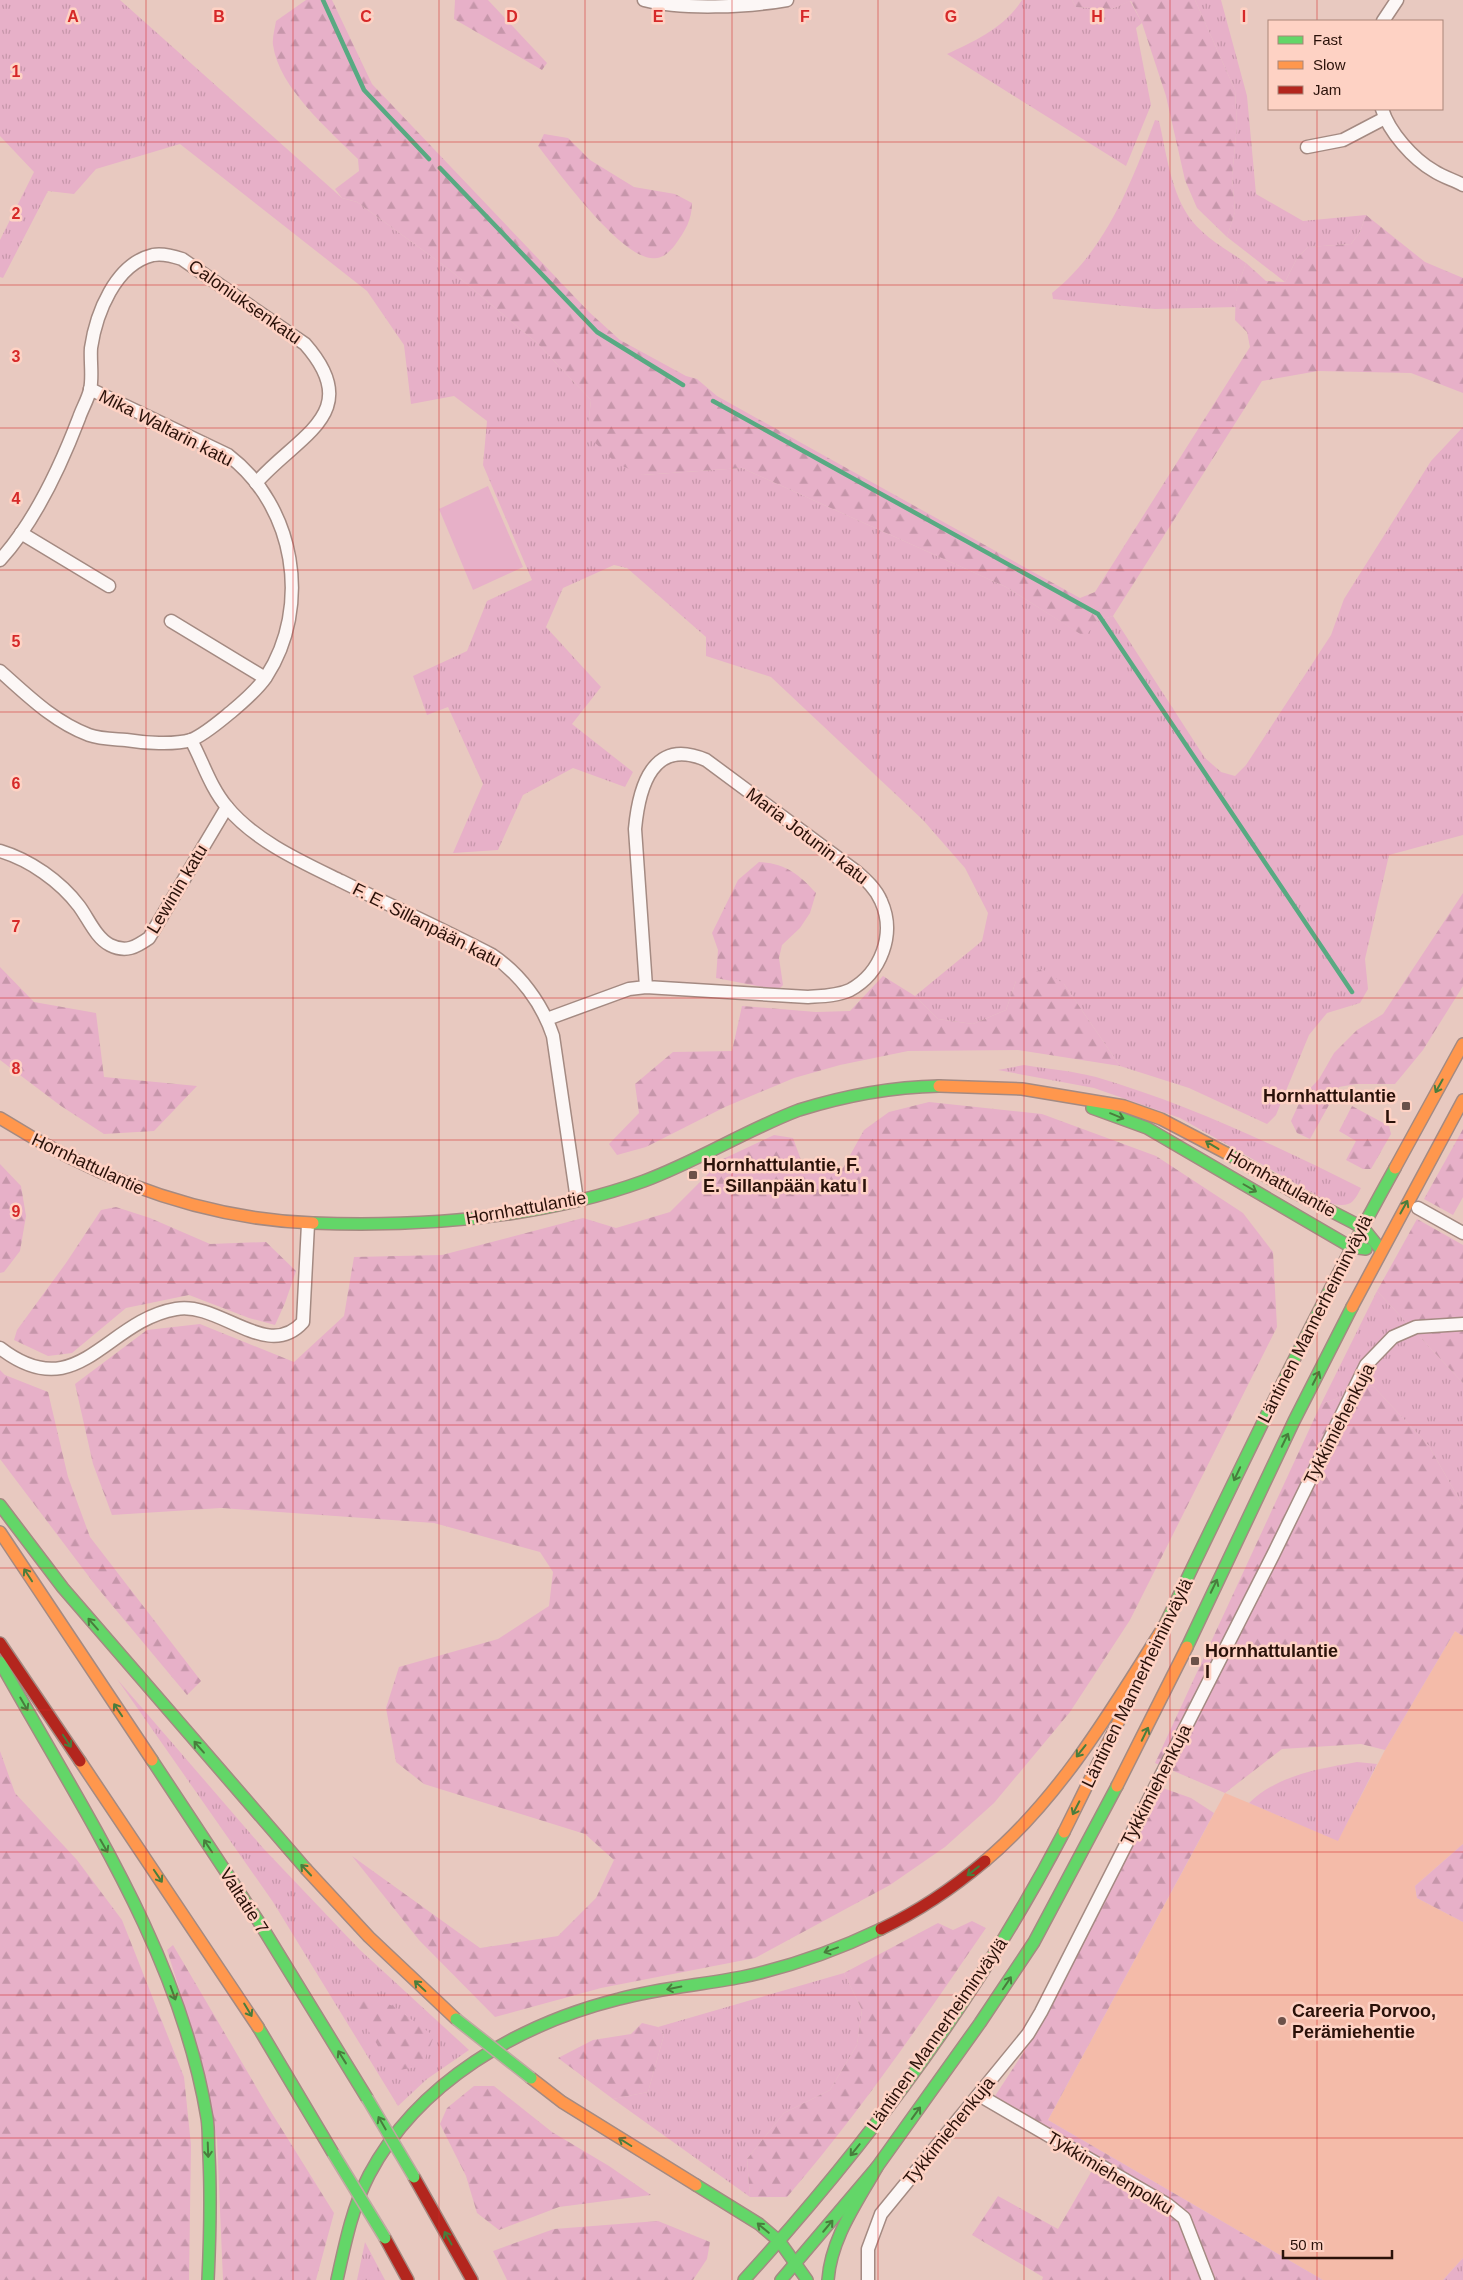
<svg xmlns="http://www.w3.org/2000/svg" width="1463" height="2280" viewBox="0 0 1463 2280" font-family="Arial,sans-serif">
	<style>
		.built { fill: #f4bba9 }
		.grass { fill: url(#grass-tufts) }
		.forest { fill: url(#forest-firs) }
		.pitch { fill: #e7b0c8 }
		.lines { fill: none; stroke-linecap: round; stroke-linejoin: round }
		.stream { stroke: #58aa82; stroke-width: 4.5 }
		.street-casing { stroke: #a48a82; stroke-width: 15 }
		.fast-casing { stroke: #a48a82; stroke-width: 14 }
		.slow-casing { stroke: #a48a82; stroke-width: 14 }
		.jam-casing { stroke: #a48a82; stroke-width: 14 }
		.street { stroke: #fcf7f6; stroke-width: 12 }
		.fast { stroke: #63d668; stroke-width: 11 }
		.slow { stroke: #ff974d; stroke-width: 11 }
		.jam { stroke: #b3261e; stroke-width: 11 }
		.fast-bridge-casing { stroke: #bfa8a1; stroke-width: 14; stroke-linecap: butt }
		.fast-bridge { stroke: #63d668; stroke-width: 11 }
		.oneway { stroke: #497d3d }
		.grid { fill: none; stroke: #d62828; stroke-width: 1; stroke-opacity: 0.55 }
		.poi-dot { fill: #6c5149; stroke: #fed2c4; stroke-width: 2 }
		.labels { text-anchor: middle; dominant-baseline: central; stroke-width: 5; stroke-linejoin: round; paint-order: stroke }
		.street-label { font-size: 18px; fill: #2a1109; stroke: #fed2c4 }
		.poi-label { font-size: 18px; font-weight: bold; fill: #2a1109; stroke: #fed2c4; text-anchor: start }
		.grid-label { font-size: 16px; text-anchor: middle; font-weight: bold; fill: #d62828; stroke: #fed2c4; stroke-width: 5; stroke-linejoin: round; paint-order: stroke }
	</style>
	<defs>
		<pattern id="grass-tufts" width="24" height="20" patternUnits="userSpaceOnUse" patternTransform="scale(1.25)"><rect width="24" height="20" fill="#e7b0c8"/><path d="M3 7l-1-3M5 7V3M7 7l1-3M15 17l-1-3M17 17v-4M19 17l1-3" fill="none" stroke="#c696aa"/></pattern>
		<pattern id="forest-firs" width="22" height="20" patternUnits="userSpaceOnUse" patternTransform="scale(1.25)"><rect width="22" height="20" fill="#e7b0c8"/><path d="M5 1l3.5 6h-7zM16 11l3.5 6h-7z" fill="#c696aa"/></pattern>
	</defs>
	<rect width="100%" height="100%" fill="#e8c9c0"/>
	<!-- built -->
	<polygon class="built" points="1455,1631 1463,1636 1463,1844 1415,1886 1417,1898 1463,1922 1463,2258 1443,2280 1323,2280 1048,2120 1225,1793 1338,1840 1385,1750"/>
	<!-- grass -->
	<g class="grass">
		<polygon points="0,0 120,0 342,198 357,202 450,270 537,343 591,400 588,427 642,475 742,468 1006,587 1084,636 1097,621 1113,616 1205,758 1221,772 1235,776 1246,765 1331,635 1344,599 1431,461 1463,427 1463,835 1389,855 1365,959 1368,989 1360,1003 1327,1013 1309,1035 1276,1115 1267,1124 1189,1088 1120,1066 1064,984 1016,981 1006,1010 973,1024 938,1019 915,996 982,941 988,913 965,868 923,820 771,677 706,656 706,637 627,568 614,565 563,588 546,627 601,687 572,724 633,772 625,787 573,768 523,795 498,850 453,853 483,784 448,707 427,715 413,676 467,651 487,601 532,580 483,465 487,421 454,396 411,404 404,345 367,291 180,144 96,169 74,194 48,191 3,278 0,277 0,240 34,172 0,136"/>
		<path d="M 1022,0 L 1072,0 L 1076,7 L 1111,9 L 1130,1 L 1142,23 L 1136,28 L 1151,105 L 1126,166 L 947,54 C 976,41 1005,27 1022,0 Z"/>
		<polygon points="1195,0 1221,0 1247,96 1256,194 1303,221 1366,215 1360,232 1351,244 1308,247 1297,258 1285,282 1227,237 1235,212 1232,176 1237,126 1235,90"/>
		<path d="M 1155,120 L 1159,121 C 1166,151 1170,187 1187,214 C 1200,235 1226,249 1246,263 L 1236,291 L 1237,307 L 1155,309 L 1053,299 L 1052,293 C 1106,250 1131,184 1155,120 Z"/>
		<path d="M 1024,1065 C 1048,1069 1073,1071 1096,1077 C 1188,1104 1275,1145 1361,1188 C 1353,1204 1350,1207 1332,1204 L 1180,1118 L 1094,1088 L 998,1070 Z"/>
		<polygon points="1377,1291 1463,1383 1463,1506 1429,1446 1373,1386 1321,1404"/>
		<polygon points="117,1679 263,1848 360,1950 469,2050 427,2079 398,2106 273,1902"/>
		<path d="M 1357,1762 L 1377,1764 L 1338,1841 L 1249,1803 C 1278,1775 1318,1769 1357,1762 Z"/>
		<polygon points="844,1973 862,2010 857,2045 830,2090 784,2113 747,2159 750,2197 613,2099 648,2092 664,2035 658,2027"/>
		<polygon points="365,2242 385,2280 357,2280"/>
		<polygon points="1463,2258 1463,2280 1443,2280"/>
	</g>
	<!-- forest -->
	<g class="forest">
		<path d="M 306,0 L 332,0 L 372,84 L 589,312 L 620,340 L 686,376 L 697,379 L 717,396 L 1080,598 L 1095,592 L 1250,347 L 1247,332 L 1235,320 L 1236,291 L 1246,263 L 1266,281 L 1285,282 L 1297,258 L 1308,247 L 1351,244 L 1360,232 L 1366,215 L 1425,262 L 1463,278 L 1463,393 L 1411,373 L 1318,371 L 1262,381 L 1113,616 L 1097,621 L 1085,637 L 1006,587 L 742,468 L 642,475 L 616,463 L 591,439 L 588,427 L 591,400 L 537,343 L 450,270 L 357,202 L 342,198 L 335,189 L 359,171 L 358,159 C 329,130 279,88 273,45 C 272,38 275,28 276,21 Z"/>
		<polygon points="455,0 488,0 547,63 542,70 454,19"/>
		<polygon points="1072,0 1195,0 1235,90 1237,126 1232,176 1235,212 1227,237 1197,208 1185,180 1166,96 1142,23 1131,1 1111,9 1076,7"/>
		<path d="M 544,134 L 568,138 L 590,160 L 634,187 L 675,194 L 692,203 C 692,220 685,231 675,245 C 671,250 665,257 657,258 C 625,265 557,170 538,146 Z"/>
		<path d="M 759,862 C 785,863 799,874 816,893 L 810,913 L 800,928 L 782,945 L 779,958 L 783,985 L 778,990 L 716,978 L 718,950 L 712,933 L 738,880 Z"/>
		<polygon points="1463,893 1463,986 1423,1050 1395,1084 1356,1084 1339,1087 1310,1139 1297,1133 1291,1121 1302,1097 1319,1079 1334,1053 1357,1030 1383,1014"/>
		<polygon points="0,967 34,1002 96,1013 104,1077 197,1086 154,1131 104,1134 61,1106 0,1060"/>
		<polygon points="1042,969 1064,984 1120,1066 1018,1050 908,1051 840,1065 794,1078 725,1107 646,1147 617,1155 609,1144 639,1113 635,1084 673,1052 732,1051 742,1006 816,1012 850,1011 883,976 915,996 938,1019 973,1024 1006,1010 1016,981"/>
		<polygon points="929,1102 1042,1114 1156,1156 1243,1213 1273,1252 1277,1327 1130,1620 1070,1712 994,1803 945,1847 890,1885 755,1958 601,1988 495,2017 419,1940 352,1856 480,1948 558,1936 596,1898 614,1860 585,1834 424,1784 396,1762 386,1708 399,1667 498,1639 549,1606 553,1572 540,1552 434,1523 221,1508 112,1515 93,1464 75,1384 147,1330 200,1324 294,1362 344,1316 354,1257 442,1255 583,1218 616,1228 670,1212 723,1159 774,1135 793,1138 805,1171 843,1168 864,1130 889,1112"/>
		<polygon points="1352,1106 1389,1126 1391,1134 1371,1169 1363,1169 1346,1160 1356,1141 1339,1131"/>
		<polygon points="1463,1129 1463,1197 1453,1215 1424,1199"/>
		<polygon points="0,1164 21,1186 26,1216 20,1251 4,1272 0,1273"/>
		<polygon points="116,1207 150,1218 210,1244 266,1242 296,1271 285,1303 275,1325 249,1318 189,1295 126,1308 72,1353 48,1356 14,1340 17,1330 66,1263 101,1210"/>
		<polygon points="1417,1219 1463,1245 1463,1383 1377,1291"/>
		<polygon points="0,1370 5,1375 48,1392 68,1477 90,1537 201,1681 187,1695 96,1586 0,1459"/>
		<polygon points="1373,1386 1429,1446 1463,1506 1463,1636 1455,1631 1385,1750 1361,1744 1282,1749 1225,1793 1155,1763 1321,1404"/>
		<polygon points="0,1751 15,1793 77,1860 122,1920 184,2077 191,2145 189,2280 0,2280"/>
		<polygon points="1160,1787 1191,1798 1214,1813 1048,2120 1323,2280 1215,2280 1188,2214 1176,2203 995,2096 1040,2027"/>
		<polygon points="1463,1844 1463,1922 1417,1898 1415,1886"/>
		<path d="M 972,1921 L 986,1928 C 923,2020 860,2112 787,2197 L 750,2197 L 747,2159 L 784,2113 L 830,2090 L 857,2045 L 862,2010 L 844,1973 L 938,1923 L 953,1930 Z"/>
		<polygon points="173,1945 268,2107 334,2213 316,2280 223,2280 217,2139 178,1985 167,1950"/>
		<polygon points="352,1990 393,2006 434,2036 422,2066 394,2071 366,2027"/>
		<polygon points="642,2023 658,2027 664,2035 648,2092 613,2099 558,2058 593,2040 631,2034"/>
		<polygon points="474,2086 494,2086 552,2132 609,2166 651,2195 559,2207 499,2230 477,2213 466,2176 440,2124 447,2108"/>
		<polygon points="1094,2167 1165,2209 1179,2220 1202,2280 1042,2280 1043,2277 972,2235 998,2196 1058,2229"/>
		<polygon points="658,2221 710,2242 707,2259 693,2280 507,2280 493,2251 554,2229"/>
	</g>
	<!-- pitch -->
	<polygon class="pitch" points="488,486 523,567 473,590 439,509"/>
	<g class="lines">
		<!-- stream -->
		<g class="stream">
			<polyline points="323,0 364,90 429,159"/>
			<polyline points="440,168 597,332 683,385"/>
			<polyline points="713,401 1098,614 1352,992"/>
		</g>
		<!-- street casing -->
		<g class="street-casing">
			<g id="street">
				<path d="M 644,0 C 682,10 748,7 787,0"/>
				<polyline points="1383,21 1397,0"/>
				<path d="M 1382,109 C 1389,132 1413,159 1434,171 C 1443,177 1454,180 1463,185"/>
				<polyline points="1307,147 1343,140 1385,118"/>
				<polyline points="21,533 109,586"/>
				<path d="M 0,560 C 34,523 61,465 79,418 C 82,409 88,399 90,390 C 93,377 90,362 91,348 C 96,314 115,264 153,255 C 163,253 173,256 182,259 L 305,344 C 366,413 298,435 256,483"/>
				<polyline points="171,621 265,678"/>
				<path d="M 0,671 C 27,695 54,722 89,735 C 100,739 115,739 126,740 C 144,743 174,745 191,740 C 204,735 220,721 231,712 C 243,702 257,690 266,677 C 312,606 295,506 228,455 L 90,389"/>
				<path d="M 191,740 C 203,762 210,787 227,807 C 255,841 302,862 341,881 C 391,906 442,929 492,955 C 520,974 542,1003 553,1036 L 577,1200"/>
				<path d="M 0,851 C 30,860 60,881 79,906 C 88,918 96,938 110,945 C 126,953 136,947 149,938 L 227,807"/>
				<path d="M 547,1019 L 629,989 L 646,987 L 808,997 C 822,996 837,996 850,990 C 881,973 896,934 881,901 C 876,889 866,880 857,872 L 706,760 C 653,737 639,786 635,829 L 646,987"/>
				<polyline points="1418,1208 1463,1233"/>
				<path d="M 0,1348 C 78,1408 105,1321 176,1309 C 220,1301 267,1362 303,1322 L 308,1224"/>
				<polyline points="979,2095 1168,2205 1184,2218 1208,2280"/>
				<polyline points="868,2280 868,2249 881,2214 1028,2034 1041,2012 1273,1555 1366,1365 1393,1337 1416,1327 1463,1324"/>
			</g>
		</g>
		<!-- fast casing -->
		<g class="fast-casing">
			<g id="fast">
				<polyline points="1092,1108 1147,1128 1351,1247 1366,1249"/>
				<polyline points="1226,1153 1290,1190 1354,1223 1365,1230 1381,1250"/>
				<path d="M 313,1223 C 424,1227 539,1219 644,1181 C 698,1161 746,1130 799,1110 C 844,1096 891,1087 939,1086"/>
				<polyline points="0,1505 63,1588 306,1869"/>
				<path d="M 1159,1637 C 1235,1479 1310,1321 1395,1168"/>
				<polyline points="1187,1647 1294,1421 1352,1307"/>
				<path d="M 0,1662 C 80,1806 180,1952 207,2118 C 209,2130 208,2143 209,2155 C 211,2197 210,2238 208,2280"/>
				<polyline points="152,1760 259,1922 367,2098"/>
				<polyline points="258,2027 333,2153"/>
				<polyline points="696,2185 759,2224 780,2242 807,2280"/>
				<path d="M 337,2280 C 345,2244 352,2208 369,2175 C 418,2082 519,2024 619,1999 C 659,1988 701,1985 742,1977 C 790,1967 837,1950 881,1929"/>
				<path d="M 744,2280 C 868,2144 979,1995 1064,1832"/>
				<polyline points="781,2280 877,2167 980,2023 1034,1942 1117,1786"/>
				<path d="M 828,2280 C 831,2238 857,2203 877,2167"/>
			</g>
		</g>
		<!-- slow casing -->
		<g class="slow-casing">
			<g id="slow">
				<polyline points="939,1086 1022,1089 1124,1106 1161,1119 1226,1153"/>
				<path d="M 0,1118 C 95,1178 199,1219 313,1223"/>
				<polyline points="1395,1168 1463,1044"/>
				<polyline points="1352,1307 1463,1100"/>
				<polyline points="0,1532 152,1760"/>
				<polyline points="80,1761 258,2027"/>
				<polyline points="1117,1786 1187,1647"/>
				<polyline points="1064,1832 1140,1678"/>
				<path d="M 985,1861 C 1061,1797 1114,1706 1166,1623"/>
				<polyline points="306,1869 369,1937 456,2019"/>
				<polyline points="531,2078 562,2102 696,2185"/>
			</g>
		</g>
		<!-- jam casing -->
		<g class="jam-casing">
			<g id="jam">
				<polyline points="0,1643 80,1761"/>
				<path d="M 881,1929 C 919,1911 953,1888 985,1861"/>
				<polyline points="414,2177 472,2280"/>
				<polyline points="385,2238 408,2280"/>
			</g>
		</g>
		<!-- street -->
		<use href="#street" class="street"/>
		<!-- fast -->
		<use href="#fast" class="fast"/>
		<!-- slow -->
		<use href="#slow" class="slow"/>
		<!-- jam -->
		<use href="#jam" class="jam"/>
		<!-- fast-bridge casing -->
		<g class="fast-bridge-casing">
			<g id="fast-bridge">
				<polyline points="456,2019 531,2078"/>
				<polyline points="367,2098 414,2177"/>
				<polyline points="333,2153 385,2238"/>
			</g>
		</g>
		<!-- fast-bridge -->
		<use href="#fast-bridge" class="fast-bridge"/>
	</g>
	<!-- one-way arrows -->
	<defs><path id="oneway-shaft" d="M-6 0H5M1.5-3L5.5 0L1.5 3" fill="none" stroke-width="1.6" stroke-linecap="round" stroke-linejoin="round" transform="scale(1.25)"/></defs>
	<g class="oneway">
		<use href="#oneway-shaft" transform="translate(1439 1086) rotate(119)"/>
		<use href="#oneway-shaft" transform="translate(1117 1116) rotate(22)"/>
		<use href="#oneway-shaft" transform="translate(1212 1145) rotate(-149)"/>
		<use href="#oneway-shaft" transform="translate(1250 1188) rotate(30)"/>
		<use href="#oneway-shaft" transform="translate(1404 1207) rotate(-61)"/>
		<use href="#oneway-shaft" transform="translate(1316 1378) rotate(-63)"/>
		<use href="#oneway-shaft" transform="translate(1285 1440) rotate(-64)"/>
		<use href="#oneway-shaft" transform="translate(1237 1474) rotate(115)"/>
		<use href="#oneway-shaft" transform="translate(28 1575) rotate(-123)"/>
		<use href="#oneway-shaft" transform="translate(1214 1586) rotate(-64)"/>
		<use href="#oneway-shaft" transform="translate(93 1624) rotate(-131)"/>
		<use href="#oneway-shaft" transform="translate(24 1704) rotate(60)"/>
		<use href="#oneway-shaft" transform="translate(118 1710) rotate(-124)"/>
		<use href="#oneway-shaft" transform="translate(1145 1734) rotate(-64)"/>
		<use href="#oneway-shaft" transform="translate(67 1741) rotate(56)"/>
		<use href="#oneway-shaft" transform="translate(199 1747) rotate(-131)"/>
		<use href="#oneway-shaft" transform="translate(1081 1751) rotate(128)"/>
		<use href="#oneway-shaft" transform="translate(1076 1808) rotate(117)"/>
		<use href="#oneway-shaft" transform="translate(104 1846) rotate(60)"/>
		<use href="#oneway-shaft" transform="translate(208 1846) rotate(-124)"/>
		<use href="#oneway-shaft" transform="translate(306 1870) rotate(-133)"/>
		<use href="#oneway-shaft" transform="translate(973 1871) rotate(142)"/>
		<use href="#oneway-shaft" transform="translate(158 1876) rotate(56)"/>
		<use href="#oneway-shaft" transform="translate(831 1950) rotate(160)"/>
		<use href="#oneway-shaft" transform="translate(1007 1983) rotate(-56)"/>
		<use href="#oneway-shaft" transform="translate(420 1986) rotate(-137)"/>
		<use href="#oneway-shaft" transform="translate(674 1988) rotate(169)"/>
		<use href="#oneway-shaft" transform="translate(173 1993) rotate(70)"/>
		<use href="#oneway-shaft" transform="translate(248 2010) rotate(59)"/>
		<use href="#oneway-shaft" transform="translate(342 2057) rotate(-122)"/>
		<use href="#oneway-shaft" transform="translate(916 2113) rotate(-54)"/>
		<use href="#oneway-shaft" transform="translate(382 2123) rotate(-120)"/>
		<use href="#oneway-shaft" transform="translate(625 2142) rotate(-148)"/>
		<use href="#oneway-shaft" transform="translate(208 2150) rotate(88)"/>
		<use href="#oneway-shaft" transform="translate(855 2150) rotate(129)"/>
		<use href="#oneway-shaft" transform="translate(828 2226) rotate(-50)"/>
		<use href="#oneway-shaft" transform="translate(763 2228) rotate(-140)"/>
		<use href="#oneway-shaft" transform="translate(448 2238) rotate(-119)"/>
	</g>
	<!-- grid -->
	<path class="grid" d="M 146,0 L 146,2280M 293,0 L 293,2280M 439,0 L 439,2280M 585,0 L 585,2280M 732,0 L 732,2280M 878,0 L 878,2280M 1024,0 L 1024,2280M 1170,0 L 1170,2280M 1317,0 L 1317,21M 1317,109 L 1317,2280M 0,142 L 1463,142M 0,285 L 1463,285M 0,428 L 1463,428M 0,570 L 1463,570M 0,712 L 1463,712M 0,855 L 1463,855M 0,998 L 1463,998M 0,1140 L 1463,1140M 0,1282 L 1463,1282M 0,1425 L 1463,1425M 0,1568 L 1463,1568M 0,1710 L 1463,1710M 0,1852 L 1463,1852M 0,1995 L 1463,1995M 0,2138 L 1463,2138"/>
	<!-- markers -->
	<g class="poi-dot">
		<rect x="1401" y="1101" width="10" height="10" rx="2.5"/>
		<rect x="688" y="1170" width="10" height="10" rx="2.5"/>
		<rect x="1190" y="1656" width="10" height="10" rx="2.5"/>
		<circle cx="1282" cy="2021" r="5"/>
	</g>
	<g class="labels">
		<!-- street labels -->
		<g class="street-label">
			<text transform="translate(245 302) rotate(35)">Caloniuksenkatu</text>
			<text transform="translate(166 428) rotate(27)">Mika Waltarin katu</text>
			<text transform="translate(807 836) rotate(37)">Maria Jotunin katu</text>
			<text transform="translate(177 889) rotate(-59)">Lewinin katu</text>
			<text transform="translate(427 925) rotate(27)">F. E. Sillanpään katu</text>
			<text transform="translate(88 1164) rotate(25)">Hornhattulantie</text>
			<text transform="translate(1281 1183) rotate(29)">Hornhattulantie</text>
			<text transform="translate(526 1208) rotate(-10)">Hornhattulantie</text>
			<text transform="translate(1315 1319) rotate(-63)">Läntinen Mannerheiminväylä</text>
			<text transform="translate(1339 1424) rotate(-63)">Tykkimiehenkuja</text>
			<text transform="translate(1137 1683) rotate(-64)">Läntinen Mannerheiminväylä</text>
			<text transform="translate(1156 1785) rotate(-63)">Tykkimiehenkuja</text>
			<text transform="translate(244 1901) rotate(57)">Valtatie 7</text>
			<text transform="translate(937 2034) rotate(-55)">Läntinen Mannerheiminväylä</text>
			<text transform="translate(949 2131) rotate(-51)">Tykkimiehenkuja</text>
			<text transform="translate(1110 2173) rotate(31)">Tykkimiehenpolku</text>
		</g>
		<!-- poi labels -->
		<g class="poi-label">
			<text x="1396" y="1096" text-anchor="end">Hornhattulantie<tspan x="1396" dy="21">L</tspan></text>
			<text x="703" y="1165">Hornhattulantie, F.<tspan x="703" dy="21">E. Sillanpään katu I</tspan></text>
			<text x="1205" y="1651">Hornhattulantie<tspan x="1205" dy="21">I</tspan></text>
			<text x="1292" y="2011">Careeria Porvoo,<tspan x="1292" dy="21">Perämiehentie</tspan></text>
		</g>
	</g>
	<g class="grid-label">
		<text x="73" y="22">A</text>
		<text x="219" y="22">B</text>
		<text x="366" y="22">C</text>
		<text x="512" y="22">D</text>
		<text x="658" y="22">E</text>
		<text x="805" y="22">F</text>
		<text x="951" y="22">G</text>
		<text x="1097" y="22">H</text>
		<text x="1244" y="22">I</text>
		<text x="16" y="77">1</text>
		<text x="16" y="219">2</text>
		<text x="16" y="362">3</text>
		<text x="16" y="504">4</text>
		<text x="16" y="647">5</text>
		<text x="16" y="789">6</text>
		<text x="16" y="932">7</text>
		<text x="16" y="1074">8</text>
		<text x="16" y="1217">9</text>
	</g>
	<!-- legend -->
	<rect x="1268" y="20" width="175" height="90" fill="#fed2c4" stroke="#a98579"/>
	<rect x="1278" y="36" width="25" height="8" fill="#63d668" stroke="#a98579"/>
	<text x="1313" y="45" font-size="15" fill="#2a1109">Fast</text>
	<rect x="1278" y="61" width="25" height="8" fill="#ff974d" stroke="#a98579"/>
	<text x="1313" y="70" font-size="15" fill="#2a1109">Slow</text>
	<rect x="1278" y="86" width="25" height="8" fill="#b3261e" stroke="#a98579"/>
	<text x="1313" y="95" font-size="15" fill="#2a1109">Jam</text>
	<!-- scale -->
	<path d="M1283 2250v8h109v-8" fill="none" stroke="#2a1109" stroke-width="2.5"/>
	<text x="1290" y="2250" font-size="15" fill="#2a1109" stroke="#fed2c4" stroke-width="4" paint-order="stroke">50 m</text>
</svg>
